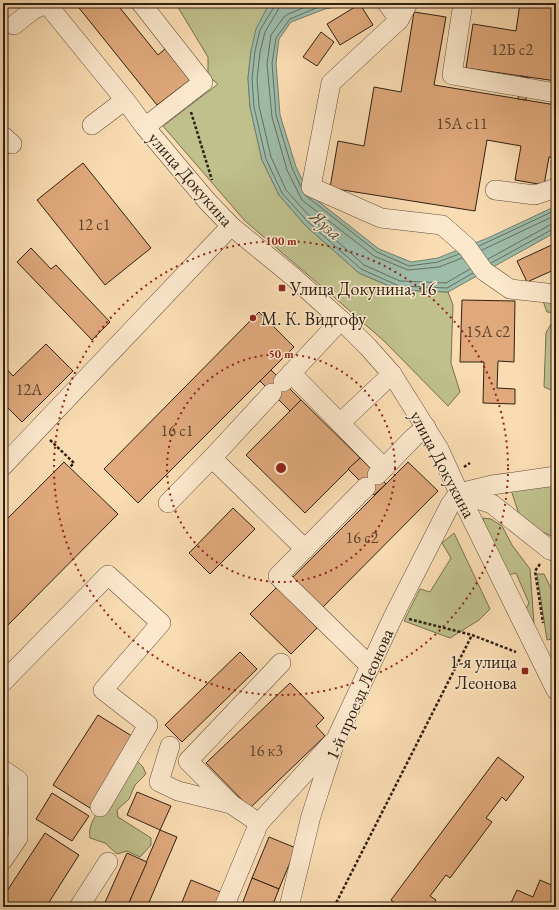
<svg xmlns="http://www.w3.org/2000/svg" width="559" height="910" viewBox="0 0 559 910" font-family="'EB Garamond',serif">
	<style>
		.green { fill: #bfc08c; stroke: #777050 }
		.water { fill: #9ebcaa; stroke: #727e6e }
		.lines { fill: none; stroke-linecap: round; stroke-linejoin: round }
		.shore { stroke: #666e5e; stroke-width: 1 }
		.building { fill: #dfa97c; stroke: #2f2113 }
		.minor-casing { stroke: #62503b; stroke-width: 20 }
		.path { stroke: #2f2113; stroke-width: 2.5; stroke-dasharray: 3 2; stroke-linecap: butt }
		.minor { stroke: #fce8cd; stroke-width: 19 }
		.ring { fill: none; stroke: #8f2418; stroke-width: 2; stroke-dasharray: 2 4 }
		.poi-dot { fill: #8f2418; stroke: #fce8cd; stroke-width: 1.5 }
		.labels { text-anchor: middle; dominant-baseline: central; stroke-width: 3; stroke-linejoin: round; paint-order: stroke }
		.number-label { font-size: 16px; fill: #5b432d }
		.street-label { font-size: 18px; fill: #2f2113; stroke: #fce8cd }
		.poi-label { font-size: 18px; fill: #2f2113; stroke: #fce8cd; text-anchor: start }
		.water-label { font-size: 19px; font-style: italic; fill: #505040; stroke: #fce8cd }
		.centre { fill: #8f2418; stroke: #fce8cd; stroke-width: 2 }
		.ring-label { font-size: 12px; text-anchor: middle; font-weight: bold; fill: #8f2418; stroke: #fce8cd; stroke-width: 3; stroke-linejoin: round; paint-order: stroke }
	</style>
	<rect width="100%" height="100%" fill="#fadcb2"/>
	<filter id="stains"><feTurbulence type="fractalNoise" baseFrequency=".005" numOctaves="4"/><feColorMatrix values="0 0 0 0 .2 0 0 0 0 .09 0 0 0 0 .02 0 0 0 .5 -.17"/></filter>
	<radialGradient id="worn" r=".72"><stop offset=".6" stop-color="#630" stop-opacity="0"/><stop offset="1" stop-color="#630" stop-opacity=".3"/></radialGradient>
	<!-- green -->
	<g class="green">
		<polygon points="182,3 272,3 266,10 251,51 248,78 250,107 262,160 279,195 306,226 359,273 399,290 448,292 453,305 451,363 460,392 448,406 384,341 335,298 245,221 163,126 218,84 208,76 208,57 179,9"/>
		<polygon points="556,298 556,313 547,312 543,301"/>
		<polygon points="551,324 556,324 556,392 544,387 546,333"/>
		<polygon points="556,484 556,538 522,523 511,490"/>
		<polygon points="483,518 491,519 502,526 512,545 530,569 534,624 526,609 529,603 516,573 508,575 486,531"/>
		<polygon points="454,533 490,609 479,620 450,638 404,621 420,589 430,592 451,558 442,543"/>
		<polygon points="537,574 544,574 556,599 556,603 553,606 556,638 547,640"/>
		<path d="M 138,762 L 143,767 L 146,774 L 135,785 L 129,799 L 117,810 L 118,817 L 151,838 L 151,845 L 140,857 L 127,851 L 117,854 L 105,843 L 90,838 C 88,828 93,818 100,810 L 130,764 Z"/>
	</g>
	<!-- water -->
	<polygon class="water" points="272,3 356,3 325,9 291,22 279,39 276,63 280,115 296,167 309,194 379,249 411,262 438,258 490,237 556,206 556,232 448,292 399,290 359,273 306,226 279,195 262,160 250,107 248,78 251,51 256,29 266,10"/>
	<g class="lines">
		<!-- shore -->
		<g class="shore">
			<polyline points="274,3 274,7 260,30 255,51 252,78 254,107 266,159 282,193 309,223 361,269 399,286 447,288 473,273"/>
			<polyline points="279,3 279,8 265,32 260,52 257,79 259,106 271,157 286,190 312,219 364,265 400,281 446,283 470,269"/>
			<polyline points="316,3 288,14 284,17 271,35 267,64 272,117 287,170 302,200 374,256 408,270 439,267 462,258"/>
			<polyline points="301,187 292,168 276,115 272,63 276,38 290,19 323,5 336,3"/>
			<polyline points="305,195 377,252 409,266 438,262 459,254"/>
			<polyline points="479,246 556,210"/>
			<polyline points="482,250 556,215"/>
			<polyline points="488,259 550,225 556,223"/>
			<polyline points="491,263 553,229 556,229"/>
		</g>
	</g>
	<!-- building -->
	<g class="building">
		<polygon points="75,3 116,3 158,55 165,49 190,80 157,105"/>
		<polygon points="520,3 556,3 556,81 466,68 473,24 516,31"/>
		<polygon points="360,4 373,25 340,45 327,24"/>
		<polygon points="414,12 446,17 434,85 556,105 556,158 549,157 544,185 515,180 521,146 487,140 475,211 330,188 338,141 364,146 374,87 401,92"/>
		<polygon points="321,32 334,42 317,66 303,57"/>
		<polygon points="521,76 529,78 526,100 518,99"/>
		<polygon points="83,163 151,248 105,285 37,200"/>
		<polygon points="556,243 556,269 527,282 517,261"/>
		<polygon points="31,248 51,269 56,265 110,322 92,340 17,262"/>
		<polygon points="462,300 515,301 514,362 498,361 497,388 515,389 515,404 483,403 484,362 460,362"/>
		<polygon points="259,312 294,347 138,503 104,469"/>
		<polygon points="46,344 73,371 22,422 3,403 3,365 13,376"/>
		<polygon points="271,370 301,400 290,411 260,381"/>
		<polygon points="301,400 360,458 305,513 246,455"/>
		<polygon points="360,458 386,484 374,495 348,469"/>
		<polygon points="64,462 118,514 3,630 3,523"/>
		<polygon points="408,462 438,491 320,610 290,580"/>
		<polygon points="233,508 255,529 210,574 189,553"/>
		<polygon points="277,587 317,628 291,654 250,614"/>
		<polygon points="240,652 257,669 182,742 165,725"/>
		<polygon points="290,683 324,718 316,726 325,736 250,808 206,763"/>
		<polygon points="98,715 135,738 90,808 53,785"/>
		<polygon points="498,757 524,777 506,801 502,797 486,818 492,822 450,878 446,875 430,896 436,900 431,907 400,907 391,900"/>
		<polygon points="137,792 171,806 160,830 127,815"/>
		<polygon points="52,793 89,816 72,841 36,819"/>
		<polygon points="160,830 177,837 147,907 127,907"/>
		<polygon points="45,833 79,855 46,907 3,907 3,897"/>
		<polygon points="269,837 296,848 279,889 252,878"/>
		<polygon points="127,853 147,862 127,907 103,907"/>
		<polygon points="252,878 279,889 272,907 241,907"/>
		<polygon points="191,880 223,893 217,907 180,907"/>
		<polygon points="540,880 556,887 556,907 509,907 517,890 533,897"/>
	</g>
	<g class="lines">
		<!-- minor casing -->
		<g class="minor-casing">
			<g id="minor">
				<polyline points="46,3 125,100 145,127 207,201 231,226 291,275 341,320 368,347 392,374 439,449 459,493 556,690"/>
				<polyline points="141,3 203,82 145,127"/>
				<polyline points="387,3 399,20 331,83 311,187 381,218 442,225 467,247 484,271 510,289 556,294"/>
				<polyline points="463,3 452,75 556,93"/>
				<polyline points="399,20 408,3"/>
				<polyline points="14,25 33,10 47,3"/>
				<polyline points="92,125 125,100"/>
				<polyline points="3,136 12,144"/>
				<polyline points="495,190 535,195 556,188"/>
				<polyline points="291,373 384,468"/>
				<polyline points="283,382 341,320"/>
				<polyline points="340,423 392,374"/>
				<polyline points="212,458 305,549"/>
				<polyline points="3,466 231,226"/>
				<polyline points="377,475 414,437 426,427"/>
				<polyline points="366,487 278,576 370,666"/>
				<polyline points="459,493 492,504 550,550 556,552"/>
				<polyline points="459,493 492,485 556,476"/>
				<polyline points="168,503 212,458 272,393"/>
				<polyline points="3,682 108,575 161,623 103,690 148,725 100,807"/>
				<polyline points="170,746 159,782 178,791 231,804 259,823"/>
				<polyline points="3,770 18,780 18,838 3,860"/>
				<polyline points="231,804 188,761 281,663"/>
				<polyline points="79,907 108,862"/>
				<polyline points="224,907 259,823 332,743"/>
				<polyline points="289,907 311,816 336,739 394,615 450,505 459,493"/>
			</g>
		</g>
		<!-- path -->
		<g class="path">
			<polyline points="191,112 212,180"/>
			<polyline points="50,440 74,463 70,467"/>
			<polyline points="464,467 470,463"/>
			<polyline points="540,564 535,571 543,623"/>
			<polyline points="409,619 472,635 516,652"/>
			<polyline points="334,907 472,635"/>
		</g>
		<!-- minor -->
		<use href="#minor" class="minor"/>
	</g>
	<!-- distance rings -->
	<g class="ring">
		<circle cx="281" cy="468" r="114"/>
		<circle cx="281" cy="468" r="227"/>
	</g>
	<!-- markers -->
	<g class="poi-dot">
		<rect x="278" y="284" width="8" height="8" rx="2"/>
		<circle cx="253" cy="318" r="4"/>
		<rect x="521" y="667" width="8" height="8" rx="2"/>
	</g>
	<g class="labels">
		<!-- number labels -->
		<g class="number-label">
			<text x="512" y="49">12Б с2</text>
			<text x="462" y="123">15А с11</text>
			<text x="94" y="224">12 с1</text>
			<text x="488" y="331">15А с2</text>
			<text x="29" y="389">12А</text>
			<text x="177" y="430">16 с1</text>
			<text x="362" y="537">16 с2</text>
			<text x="266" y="750">16 к3</text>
		</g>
		<!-- street labels -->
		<g class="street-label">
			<text transform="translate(191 179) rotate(49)">улица Докукина</text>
			<text transform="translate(443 464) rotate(62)">улица Докукина</text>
			<text transform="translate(359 694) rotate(-66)">1-й проезд Леонова</text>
		</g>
		<!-- poi labels -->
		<g class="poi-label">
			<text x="290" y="288">Улица Докунина, 16</text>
			<text x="261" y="318">М. К. Видгофу</text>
			<text x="517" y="661" text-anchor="end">1-я улица<tspan x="517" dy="21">Леонова</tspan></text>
		</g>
		<!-- water labels -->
		<g class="water-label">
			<text transform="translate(326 225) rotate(41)">Яуза</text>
		</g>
	</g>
	<circle cx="281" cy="468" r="6" class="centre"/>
	<g class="ring-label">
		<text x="281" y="245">100 m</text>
		<text x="281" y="358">50 m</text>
	</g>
	<!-- margin -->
	<rect width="559" height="910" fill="none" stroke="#fadcb2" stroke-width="16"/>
	<rect x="4" y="4" width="551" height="902" fill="none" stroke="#2f2113" stroke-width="2"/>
	<rect x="8" y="8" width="543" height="894" fill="none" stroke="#2f2113"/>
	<rect width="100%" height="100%" filter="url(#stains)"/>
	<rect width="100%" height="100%" fill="url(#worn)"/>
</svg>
